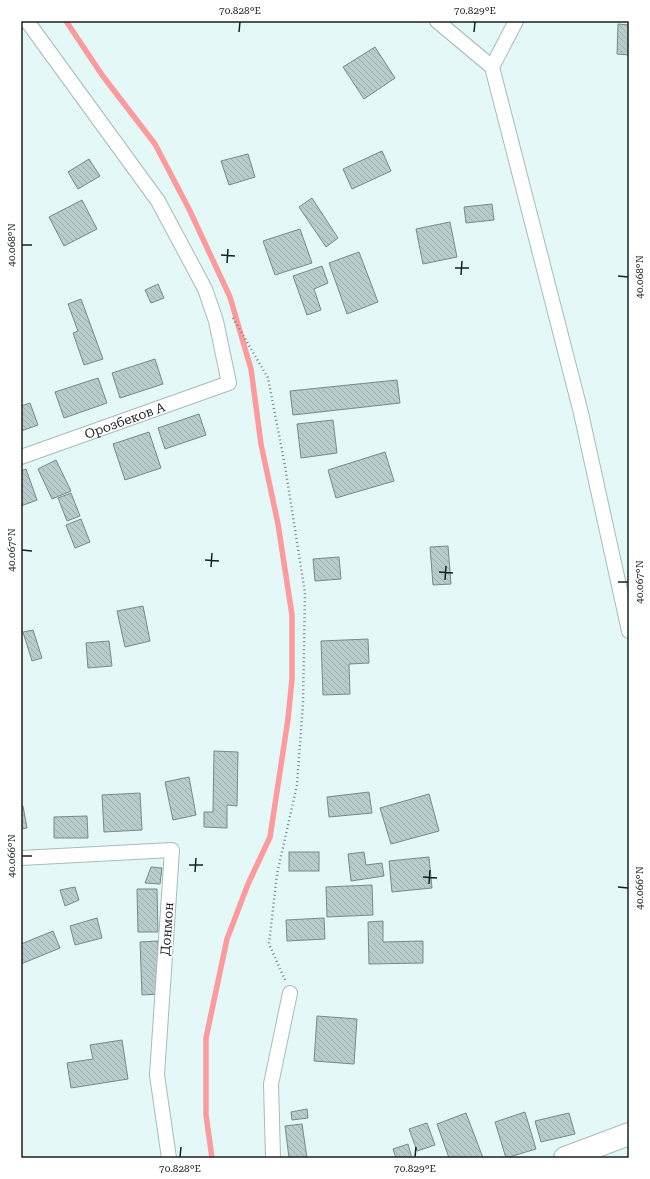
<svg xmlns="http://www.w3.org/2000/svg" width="650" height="1179" viewBox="0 0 650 1179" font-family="'Roboto Serif',serif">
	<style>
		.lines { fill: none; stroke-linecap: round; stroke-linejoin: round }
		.stream { stroke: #fc9a9e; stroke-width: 5.5 }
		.building { fill: url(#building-back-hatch); stroke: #778988 }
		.street-casing { stroke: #a8bbbb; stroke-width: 16 }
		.highway-casing { stroke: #a8bbbb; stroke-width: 24 }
		.path { stroke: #788685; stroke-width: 2.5; stroke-dasharray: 1 3; stroke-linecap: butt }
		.street { stroke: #fff; stroke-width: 14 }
		.highway { stroke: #fff; stroke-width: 22 }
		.ticks { fill: none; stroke: #181f1f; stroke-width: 1.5 }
		.labels { text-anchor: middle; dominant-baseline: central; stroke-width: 3; stroke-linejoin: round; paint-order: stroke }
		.street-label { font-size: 13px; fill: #181f1f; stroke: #fff }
		.neatline { fill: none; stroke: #181f1f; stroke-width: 1.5 }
		.ticks-label { font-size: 10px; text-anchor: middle; fill: #181f1f }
	</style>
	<defs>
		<pattern id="building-back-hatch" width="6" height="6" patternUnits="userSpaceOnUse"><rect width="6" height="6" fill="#b9cccc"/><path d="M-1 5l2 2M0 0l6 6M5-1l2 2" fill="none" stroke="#9eafaf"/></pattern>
	</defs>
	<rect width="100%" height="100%" fill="#e4f8f7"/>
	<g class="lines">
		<!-- stream -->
		<polyline class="stream" points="66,21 102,75 155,144 189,209 230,297 251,369 261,444 278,524 292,615 292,679 288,719 270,837 248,884 227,939 206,1038 206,1115 212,1158"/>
	</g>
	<!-- building -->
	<g class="building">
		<polygon points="618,24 629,25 629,55 617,54"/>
		<polygon points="375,47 395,78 364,99 343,67"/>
		<polygon points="382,151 391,171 352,189 343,169"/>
		<polygon points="248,154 255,177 229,185 221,161"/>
		<polygon points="89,159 100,176 78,189 68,172"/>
		<polygon points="312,198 338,238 326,247 299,207"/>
		<polygon points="82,200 97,229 64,246 49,217"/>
		<polygon points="492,204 494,220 466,223 464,207"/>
		<polygon points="450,222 457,257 423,264 416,229"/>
		<polygon points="300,229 312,263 275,275 263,241"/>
		<polygon points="359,252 378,302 347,314 329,263"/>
		<polygon points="322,266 328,283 314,289 321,310 307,315 293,276"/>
		<polygon points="158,284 164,298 151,303 145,290"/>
		<polygon points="81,299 103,359 84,365 73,333 78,331 68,304"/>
		<polygon points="155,359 163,384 120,398 112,373"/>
		<polygon points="98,378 107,403 64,418 55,392"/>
		<polygon points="397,380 400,403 293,415 290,391"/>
		<polygon points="30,403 38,425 21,431 21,406"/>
		<polygon points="199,414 206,435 165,449 158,428"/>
		<polygon points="333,420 337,453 301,458 297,424"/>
		<polygon points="149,432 161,468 125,480 113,444"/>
		<polygon points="385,452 394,481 336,498 328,470"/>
		<polygon points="56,460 71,491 52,499 38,469"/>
		<polygon points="26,469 37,500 21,506 21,471"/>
		<polygon points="71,493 80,516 67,521 58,498"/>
		<polygon points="81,519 90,542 75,548 66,525"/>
		<polygon points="448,546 451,584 433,585 430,547"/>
		<polygon points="339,557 341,579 315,581 313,559"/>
		<polygon points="143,606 150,641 125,647 117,611"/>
		<polygon points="33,630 42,658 32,661 23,632"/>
		<polygon points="368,639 369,663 349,664 350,694 323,695 321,641"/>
		<polygon points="109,641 112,666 88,668 86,643"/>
		<polygon points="214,751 238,752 237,806 227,805 227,828 204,827 204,812 213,812"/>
		<polygon points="189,777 196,815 173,820 165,782"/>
		<polygon points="369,792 372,813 329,817 327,797"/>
		<polygon points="140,793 142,830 104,832 102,795"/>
		<polygon points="429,794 439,831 391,844 380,808"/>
		<polygon points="23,806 27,828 21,829 21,807"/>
		<polygon points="87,816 88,838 54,838 54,817"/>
		<rect x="289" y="852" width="30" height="19"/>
		<polygon points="364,852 366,865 382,863 384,876 351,881 348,854"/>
		<polygon points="429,857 432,888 392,892 389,861"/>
		<polygon points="151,867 162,868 160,884 145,883"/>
		<polygon points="372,885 373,915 327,917 326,887"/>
		<polygon points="75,887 79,900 65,906 60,890"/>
		<polygon points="137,889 157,889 158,932 138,932"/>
		<polygon points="97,918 102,938 75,945 70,926"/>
		<polygon points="324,918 325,939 287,941 286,920"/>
		<polygon points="383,921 383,942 423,941 423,963 369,964 368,922"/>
		<polygon points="53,931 60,948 21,964 21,944"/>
		<polygon points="158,941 159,994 142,995 140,942"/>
		<polygon points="317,1016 357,1019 354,1064 314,1061"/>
		<polygon points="122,1040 128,1079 71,1088 67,1063 93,1059 90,1045"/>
		<polygon points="307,1109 308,1118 292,1120 291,1112"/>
		<polygon points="525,1112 536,1149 506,1158 495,1122"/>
		<polygon points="466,1113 483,1158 449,1158 437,1124"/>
		<polygon points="569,1113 575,1134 541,1142 535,1121"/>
		<polygon points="427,1123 435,1145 417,1151 409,1129"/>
		<polygon points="302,1124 307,1158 289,1158 285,1126"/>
		<polygon points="408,1144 412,1158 396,1158 393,1149"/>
	</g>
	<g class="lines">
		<!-- street casing -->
		<g class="street-casing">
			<g id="street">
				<polyline points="437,21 492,67"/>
				<polyline points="516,21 492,67 581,413 629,631"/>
				<path id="s1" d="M 21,457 L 229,383 L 216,321 L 205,289 L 158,201 L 27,21"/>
				<polyline points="21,858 172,850 157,1075 169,1158"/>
				<polyline points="273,1158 271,1084 290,993"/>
			</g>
		</g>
		<!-- highway casing -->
		<g class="highway-casing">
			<polyline id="highway" points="565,1158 629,1134"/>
		</g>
		<!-- path -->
		<polyline class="path" points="233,318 268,378 285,466 305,593 303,703 297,785 277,874 269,944 285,980"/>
		<!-- street -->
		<use href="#street" class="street"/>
		<!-- highway -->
		<use href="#highway" class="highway"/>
	</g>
	<!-- ticks -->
	<path class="ticks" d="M 239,32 L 240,22M 474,32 L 475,22M 22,245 L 32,245M 221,255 L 235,256M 227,263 L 228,249M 455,268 L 469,268M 461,275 L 462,261M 618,276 L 628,277M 22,550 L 32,551M 205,560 L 219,561M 211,567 L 212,553M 439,572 L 453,573M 445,580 L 446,566M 618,582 L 628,582M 22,856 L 32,856M 189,865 L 203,865M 195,872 L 196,858M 423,877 L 437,878M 429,884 L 430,870M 618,887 L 628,888M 180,1157 L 181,1147M 415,1157 L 416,1147"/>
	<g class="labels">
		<!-- street labels -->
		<g class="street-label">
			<text stroke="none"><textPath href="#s1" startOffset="110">Орозбеков А</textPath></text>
			<text transform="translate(167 929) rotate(-86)">Донмон</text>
		</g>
	</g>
	<!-- border -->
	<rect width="650" height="1179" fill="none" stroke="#ffffff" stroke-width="44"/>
	<rect x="22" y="22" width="606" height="1135" class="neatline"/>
	<g class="ticks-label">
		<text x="240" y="14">70.828°E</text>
		<text x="475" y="14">70.829°E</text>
		<text transform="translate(11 245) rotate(-90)" y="4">40.068°N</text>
		<text transform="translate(639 277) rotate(-90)" y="4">40.068°N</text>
		<text transform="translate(11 550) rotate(-90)" y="4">40.067°N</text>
		<text transform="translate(639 582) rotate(-90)" y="4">40.067°N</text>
		<text transform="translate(11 856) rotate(-90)" y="4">40.066°N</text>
		<text transform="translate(639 888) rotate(-90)" y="4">40.066°N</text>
		<text x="180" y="1172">70.828°E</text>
		<text x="415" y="1172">70.829°E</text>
	</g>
</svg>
